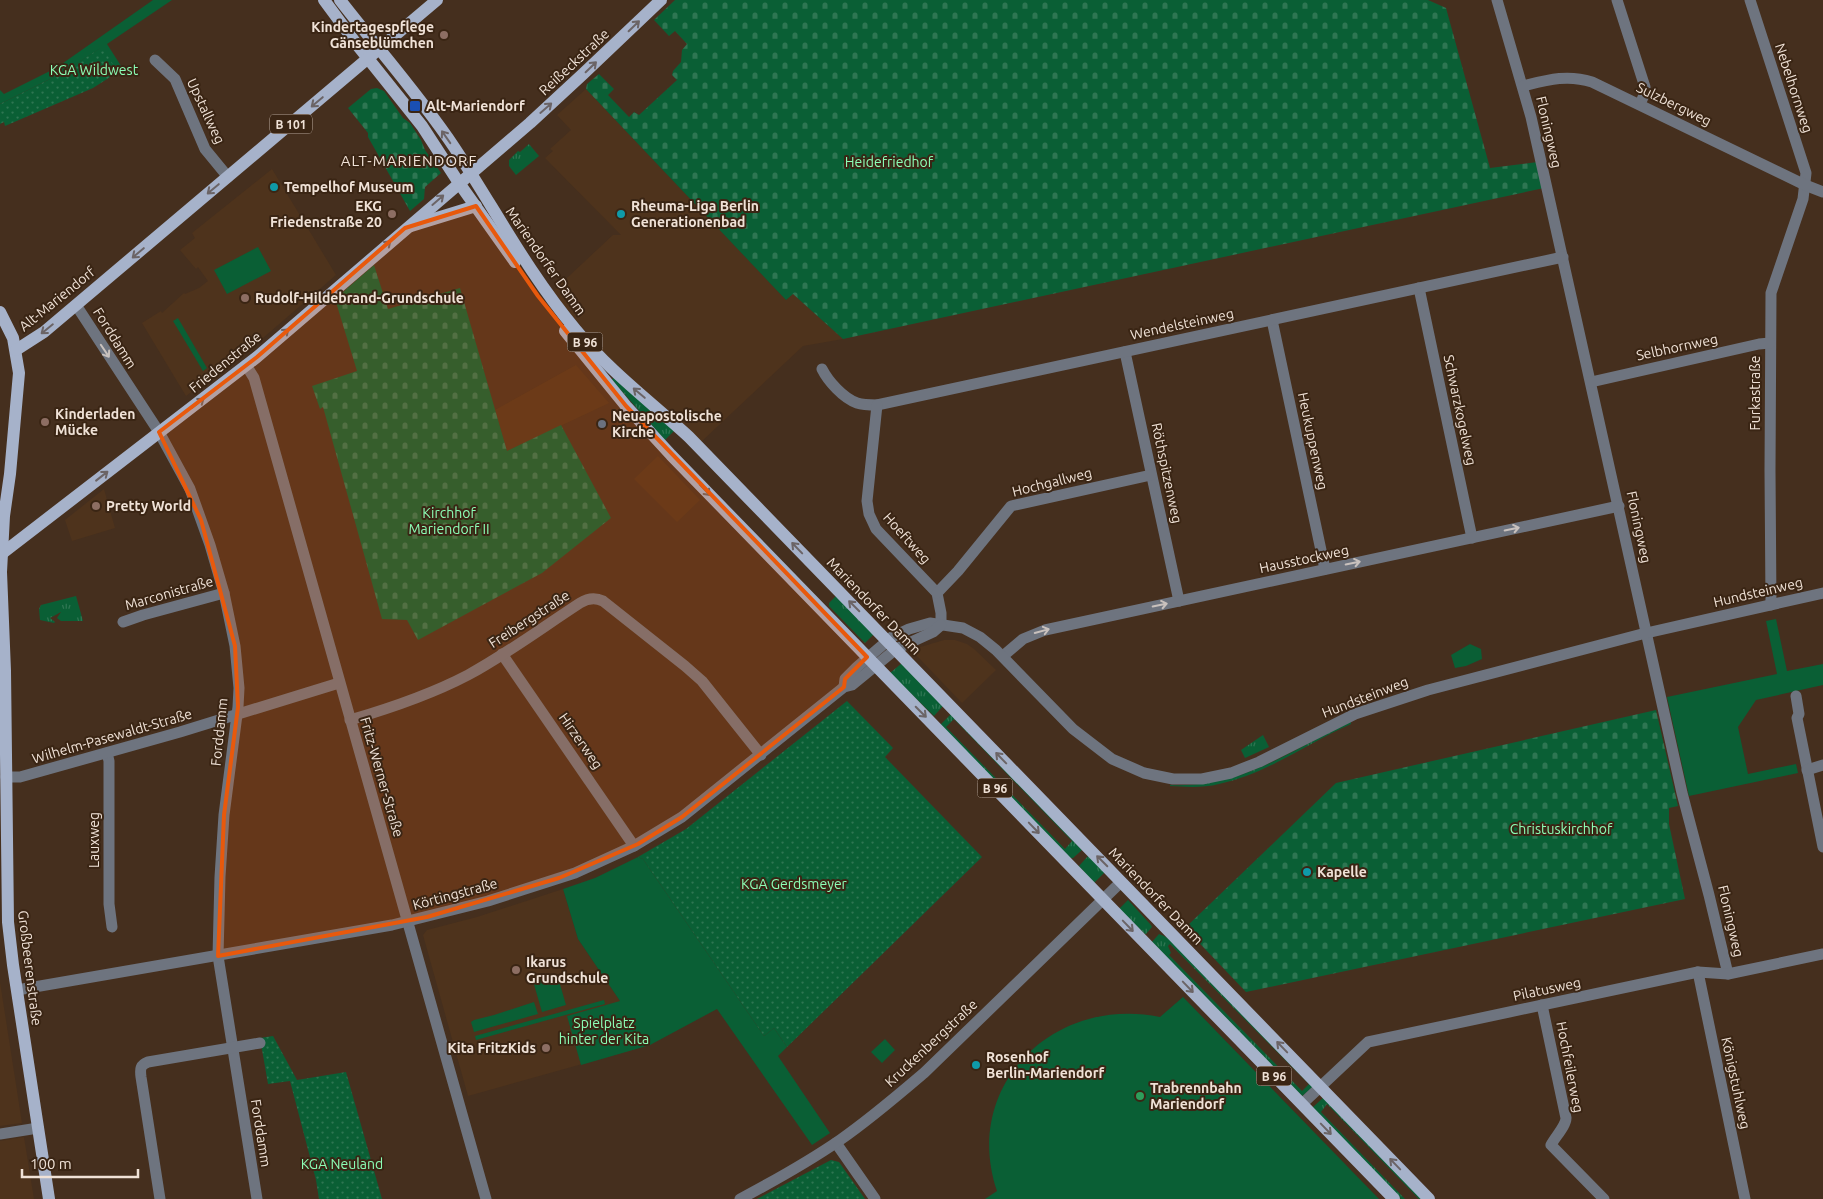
<svg xmlns="http://www.w3.org/2000/svg" width="1823" height="1199" viewBox="0 0 1823 1199" font-family="Ubuntu,sans-serif">
	<style>
		.built { fill: #4e331c }
		.grass { fill: url(#grass-tufts); fill-rule: evenodd }
		.cemetery { fill: url(#cemetery-stones) }
		.park { fill: #0a5f35 }
		.garden { fill: url(#garden-dots) }
		.lines { fill: none; stroke-linecap: round; stroke-linejoin: round }
		.minor { stroke: #6e747f; stroke-width: 11 }
		.major { stroke: #a6b2ca; stroke-width: 12 }
		.oneway { stroke: #6b6466 }
		.oneway2 { stroke: #c9c1bd }
		.marked { fill: #e8590c; fill-opacity: 0.2; stroke: #e8590c; stroke-width: 4; stroke-linejoin: round }
		.education-dot { fill: #8d6e63; stroke: #3a2514; stroke-width: 2 }
		.transit-dot { fill: #1a4fb4; stroke: #3a2514; stroke-width: 2 }
		.culture-dot { fill: #0f9aa8; stroke: #3a2514; stroke-width: 2 }
		.worship-dot { fill: #6b7280; stroke: #3a2514; stroke-width: 2 }
		.leisure-dot { fill: #2e9e5b; stroke: #3a2514; stroke-width: 2 }
		.labels { text-anchor: middle; dominant-baseline: central; stroke-width: 4; stroke-linejoin: round; paint-order: stroke }
		.shield { fill: #3a2514; stroke: #b9a99c; stroke-width: 1 }
		.shield-label { font-size: 12px; font-weight: bold; fill: #f0e2d7 }
		.poi-label { font-size: 14px; font-weight: bold; fill: #f0e2d7; stroke: #3a2514; text-anchor: start }
		.street-label { font-size: 14px; fill: #f0e2d7; stroke: #3a2514 }
		.park-label { font-size: 14px; fill: #8cfeb6; stroke: #3a2514 }
		.neighbourhood-label { font-size: 15px; letter-spacing: 1px; fill: #f0e2d7; stroke: #3a2514 }
	</style>
	<defs>
		<pattern id="grass-tufts" width="24" height="20" patternUnits="userSpaceOnUse" patternTransform="scale(1.25)"><rect width="24" height="20" fill="#0a5f35"/><path d="M3 7l-1-3M5 7V3M7 7l1-3M15 17l-1-3M17 17v-4M19 17l1-3" fill="none" stroke="#2e7652"/></pattern>
		<pattern id="cemetery-stones" width="16" height="16" patternUnits="userSpaceOnUse" patternTransform="scale(1.25)"><rect width="16" height="16" fill="#0a5f35"/><path d="M2 7V4a2 2 0 0 1 4 0v3zM10 15v-3a2 2 0 0 1 4 0v3z" fill="#2e7652"/></pattern>
		<pattern id="garden-dots" width="8" height="8" patternUnits="userSpaceOnUse" patternTransform="scale(1.25)"><rect width="8" height="8" fill="#0a5f35"/><path d="M2 2h.1M6 6h.1" fill="none" stroke="#2e7652" stroke-width="1.8" stroke-linecap="round"/></pattern>
	</defs>
	<rect width="100%" height="100%" fill="#452f1e"/>
	<!-- built -->
	<g class="built">
		<polygon points="586,89 786,300 793,294 843,339 803,346 701,442 603,352 552,292 613,235 621,235 545,158 553,151 550,149 571,130 557,115"/>
		<polygon points="272,169 336,275 248,351 205,385 203,383 186,396 142,323 161,311 162,313 184,293 185,294 199,288 208,281 198,267 196,269 180,250 195,238 192,233"/>
		<polygon points="576,365 609,403 507,451 495,410"/>
		<polygon points="658,456 700,500 677,522 634,479"/>
		<polygon points="104,489 115,528 72,541 65,520"/>
		<polygon points="944,640 955,640 967,644 974,649 996,670 962,703 917,656 917,648"/>
		<polygon points="563,889 578,939 650,1045 468,1096 423,935 427,930 477,917"/>
		<polygon points="0,982 22,1123 0,1126"/>
		<polygon points="24,1137 34,1199 0,1199 0,1141"/>
	</g>
	<!-- grass -->
	<g class="grass">
		<polygon points="529,144 539,156 516,175 509,166 509,160 518,151 520,152"/>
		<polygon points="614,378 675,430 665,440 612,380 612,379"/>
		<polygon points="76,596 83,621 61,621 57,618 61,612 50,618 55,622 54,623 40,620 39,609 41,605"/>
		<polygon points="836,596 874,634 865,643 829,606 829,603"/>
		<polygon points="902,663 943,706 934,716 890,673"/>
		<path d="M 951,714 L 1082,850 L 1073,858 L 1070,858 L 940,725 ZM 954,719 L 1072,841 L 1065,849 L 946,727 Z"/>
		<path d="M 1351,722 L 1351,724 C 1307,743 1267,774 1219,784 C 1203,788 1187,787 1170,786 L 1170,785 C 1243,788 1288,751 1351,722 Z"/>
		<polygon points="1263,735 1269,747 1245,758 1241,750"/>
		<polygon points="1088,856 1105,872 1094,883 1079,866"/>
		<polygon points="1128,900 1151,925 1152,927 1146,934 1145,934 1119,909"/>
		<path d="M 1159,934 L 1164,936 L 1176,943 L 1313,1087 L 1302,1096 L 1152,942 ZM 1170,944 L 1309,1084 L 1302,1091 L 1169,955 L 1171,953 L 1168,946 Z"/>
		<polygon points="1324,1097 1423,1199 1419,1199 1327,1104 1321,1112 1405,1199 1401,1199 1312,1108"/>
	</g>
	<!-- cemetery -->
	<g class="cemetery">
		<polygon points="675,0 1428,0 1446,8 1490,168 1538,162 1544,188 843,339 793,294 786,300 586,89 587,84 599,74 614,89 608,95 629,117 634,112 639,115 677,80 672,75 673,71 681,62 682,50 687,44 675,31 669,36 654,20"/>
		<polygon points="377,88 384,91 403,118 410,123 421,140 425,150 441,173 425,187 424,199 410,211 368,137 368,133 348,108 371,89"/>
		<polygon points="374,265 388,309 460,288 507,451 561,425 611,518 542,573 418,640 407,620 382,619 323,407 320,409 312,386 357,371 335,299"/>
		<polygon points="1656,710 1678,806 1669,808 1669,824 1685,899 1246,992 1185,928 1336,783"/>
	</g>
	<!-- park -->
	<g class="park">
		<polygon points="153,0 172,0 107,44 123,69 118,72 101,48 62,73 0,104 0,90 4,94 56,68"/>
		<polygon points="258,247 271,271 227,294 214,270"/>
		<polygon points="178,318 207,368 203,371 173,321"/>
		<polygon points="1776,619 1787,671 1823,664 1823,685 1756,700 1738,727 1748,774 1796,764 1798,773 1689,796 1667,697 1777,674 1766,621"/>
		<polygon points="1470,644 1481,649 1482,659 1466,666 1455,668 1451,655"/>
		<polygon points="638,857 643,859 764,1036 774,1028 787,1047 778,1056 830,1133 812,1145 717,1009 650,1045 581,1065 567,1016 620,1001 578,939 563,889 595,878"/>
		<polygon points="557,974 566,1005 542,1012 533,981"/>
		<path d="M 1183,997 L 1379,1199 L 985,1199 L 997,1191 C 961,1085 1055,995 1160,1017 Z"/>
		<polygon points="604,1000 605,1004 476,1040 475,1036"/>
		<polygon points="534,1002 538,1014 474,1032 471,1022 474,1020 494,1015"/>
		<polygon points="885,1039 895,1050 882,1063 871,1052"/>
	</g>
	<!-- garden -->
	<g class="garden">
		<polygon points="102,47 118,72 93,88 5,126 4,122 0,124 0,104 62,73"/>
		<polygon points="847,701 893,748 885,757 982,857 787,1047 774,1028 764,1036 643,859 638,857 686,829"/>
		<polygon points="273,1036 297,1080 346,1072 382,1199 319,1199 316,1180 290,1081 268,1084 260,1038"/>
		<polygon points="831,1160 839,1162 865,1199 757,1199"/>
	</g>
	<g class="lines">
		<!-- minor -->
		<g class="minor">
			<polyline points="1497,0 1531,117 1682,793 1709,895 1728,974"/>
			<polyline points="1617,0 1645,87 1645,93 1640,104"/>
			<polyline points="1750,0 1806,173 1803,199 1771,293 1770,470 1771,605"/>
			<polyline points="155,60 175,79 205,149 228,177"/>
			<path d="M 1523,86 C 1547,80 1567,74 1592,82 L 1805,185 L 1823,192"/>
			<polyline points="1419,288 1472,538"/>
			<polyline points="76,305 159,432 190,489 210,545 224,593 235,646 239,688 238,707 224,815 220,877 218,956 257,1199"/>
			<polyline points="1272,320 1325,569"/>
			<polyline points="1125,352 1179,601"/>
			<polyline points="246,365 254,378 486,1199"/>
			<path d="M 822,369 C 828,381 843,398 857,403 C 863,405 870,405 877,405 L 1563,257"/>
			<polyline points="1591,382 1759,344 1770,343"/>
			<polyline points="877,405 867,501 869,514 876,529 937,593 941,613 941,625"/>
			<polyline points="937,593 958,571 1011,506 1151,475"/>
			<polyline points="123,622 143,615 224,593"/>
			<polyline points="502,654 634,846"/>
			<polyline points="1003,656 1023,639 1045,630 1619,506"/>
			<polyline points="844,687 845,679 857,667 892,637 909,629 930,623 963,628 980,637 996,650 1073,729 1112,759 1144,773 1173,779 1202,779 1231,773 1259,762 1355,714 1428,690 1642,634 1823,593"/>
			<polyline points="1796,696 1799,714 1797,718 1823,847"/>
			<path d="M 350,720 C 391,708 430,695 468,675 C 507,654 543,627 580,603 C 588,598 595,597 603,601 L 685,666 L 702,681 L 761,755"/>
			<polyline points="107,753 109,761 109,904 112,927"/>
			<polyline points="1807,770 1823,765"/>
			<polyline points="6,777 20,777 180,732 339,683"/>
			<polyline points="1698,972 1745,1199"/>
			<polyline points="17,990 392,925 488,901 575,873 634,846 682,817 844,687 852,685 896,649 933,632 941,625"/>
			<path d="M 1542,1005 L 1566,1118 C 1566,1126 1555,1137 1551,1145 L 1604,1199"/>
			<polyline points="1302,1104 1368,1042 1698,972 1728,974 1823,954"/>
			<polyline points="0,1134 38,1128"/>
			<polyline points="836,1143 875,1199"/>
			<path d="M 160,1199 L 141,1077 C 140,1069 140,1065 148,1062 L 260,1043"/>
			<path d="M 740,1199 C 774,1181 808,1162 840,1140 C 869,1120 897,1096 924,1073 L 1121,882"/>
		</g>
		<!-- major -->
		<g class="major">
			<polyline points="324,0 358,46 422,126 459,183 515,262"/>
			<path d="M 340,0 C 378,49 420,96 454,147 C 495,209 528,273 576,330 C 609,371 651,402 689,437 L 1429,1199"/>
			<polyline points="411,226 476,206"/>
			<polyline points="0,312 13,338 19,373 10,474 4,516 1,572 5,671 8,922 13,965 49,1199"/>
			<polyline points="565,331 626,406 671,455 1394,1199"/>
			<polyline points="16,350 44,332 437,0"/>
			<polyline points="0,555 257,357 530,123 583,74 661,0"/>
		</g>
	</g>
	<!-- one-way arrows -->
	<defs><path id="oneway-shaft" d="M-6 0H5M1.5-3L5.5 0L1.5 3" fill="none" stroke-width="1.6" stroke-linecap="round" stroke-linejoin="round" transform="scale(1.25)"/></defs>
	<g class="oneway">
		<use href="#oneway-shaft" transform="translate(634 26) rotate(-44)"/>
		<use href="#oneway-shaft" transform="translate(591 67) rotate(-44)"/>
		<use href="#oneway-shaft" transform="translate(317 102) rotate(140)"/>
		<use href="#oneway-shaft" transform="translate(546 108) rotate(-41)"/>
		<use href="#oneway-shaft" transform="translate(446 137) rotate(-125)"/>
		<use href="#oneway-shaft" transform="translate(213 189) rotate(140)"/>
		<use href="#oneway-shaft" transform="translate(438 200) rotate(-41)"/>
		<use href="#oneway-shaft" transform="translate(385 246) rotate(-41)"/>
		<use href="#oneway-shaft" transform="translate(138 253) rotate(140)"/>
		<use href="#oneway-shaft" transform="translate(47 329) rotate(141)"/>
		<use href="#oneway-shaft" transform="translate(283 334) rotate(-41)"/>
		<use href="#oneway-shaft" transform="translate(639 393) rotate(-140)"/>
		<use href="#oneway-shaft" transform="translate(198 403) rotate(-38)"/>
		<use href="#oneway-shaft" transform="translate(102 476) rotate(-38)"/>
		<use href="#oneway-shaft" transform="translate(705 490) rotate(46)"/>
		<use href="#oneway-shaft" transform="translate(797 548) rotate(-134)"/>
		<use href="#oneway-shaft" transform="translate(854 606) rotate(-135)"/>
		<use href="#oneway-shaft" transform="translate(921 712) rotate(45)"/>
		<use href="#oneway-shaft" transform="translate(1001 758) rotate(-134)"/>
		<use href="#oneway-shaft" transform="translate(1034 828) rotate(46)"/>
		<use href="#oneway-shaft" transform="translate(1102 861) rotate(-135)"/>
		<use href="#oneway-shaft" transform="translate(1128 926) rotate(46)"/>
		<use href="#oneway-shaft" transform="translate(1188 987) rotate(46)"/>
		<use href="#oneway-shaft" transform="translate(1282 1047) rotate(-134)"/>
		<use href="#oneway-shaft" transform="translate(1326 1129) rotate(46)"/>
		<use href="#oneway-shaft" transform="translate(1395 1164) rotate(-134)"/>
	</g>
	<g class="oneway2">
		<use href="#oneway-shaft" transform="translate(105 351) rotate(56)"/>
		<use href="#oneway-shaft" transform="translate(1512 529) rotate(-12)"/>
		<use href="#oneway-shaft" transform="translate(1353 563) rotate(-12)"/>
		<use href="#oneway-shaft" transform="translate(1160 605) rotate(-12)"/>
		<use href="#oneway-shaft" transform="translate(1042 631) rotate(-15)"/>
	</g>
	<!-- marked area -->
	<path class="marked" d="M 476,206 L 538,296 L 626,406 L 867,657 L 845,679 L 844,687 L 682,817 L 638,844 L 559,878 L 427,917 L 218,956 L 224,815 L 238,707 L 235,646 L 201,520 L 159,432 L 257,357 L 405,228 Z"/>
	<!-- markers -->
	<g class="education-dot">
		<circle cx="444" cy="35" r="5"/>
		<circle cx="392" cy="214" r="5"/>
		<circle cx="245" cy="298" r="5"/>
		<circle cx="45" cy="422" r="5"/>
		<circle cx="96" cy="506" r="5"/>
		<circle cx="516" cy="970" r="5"/>
		<circle cx="546" cy="1048" r="5"/>
	</g>
	<rect class="transit-dot" x="409" y="100" width="12" height="12" rx="2.5"/>
	<g class="culture-dot">
		<circle cx="274" cy="187" r="5"/>
		<circle cx="621" cy="214" r="5"/>
		<circle cx="1307" cy="872" r="5"/>
		<circle cx="976" cy="1065" r="5"/>
	</g>
	<circle class="worship-dot" cx="602" cy="424" r="5"/>
	<circle class="leisure-dot" cx="1140" cy="1096" r="5"/>
	<g class="labels">
		<!-- shield labels -->
		<g class="shield">
			<rect x="270" y="114.5" width="42" height="19" rx="4"/>
			<rect x="567.5" y="332.5" width="35" height="19" rx="4"/>
			<rect x="977.5" y="778.5" width="35" height="19" rx="4"/>
			<rect x="1256.5" y="1066.5" width="35" height="19" rx="4"/>
		</g>
		<g class="shield-label">
			<text x="291" y="124">B 101</text>
			<text x="585" y="342">B 96</text>
			<text x="995" y="788">B 96</text>
			<text x="1274" y="1076">B 96</text>
		</g>
		<!-- poi labels -->
		<g class="poi-label">
			<text x="434" y="27" text-anchor="end">Kindertagespflege<tspan x="434" dy="16">Gänseblümchen</tspan></text>
			<text x="426" y="106">Alt-Mariendorf</text>
			<text x="284" y="187">Tempelhof Museum</text>
			<text x="382" y="206" text-anchor="end">EKG<tspan x="382" dy="16">Friedenstraße 20</tspan></text>
			<text x="631" y="206">Rheuma-Liga Berlin<tspan x="631" dy="16">Generationenbad</tspan></text>
			<text x="255" y="298">Rudolf-Hildebrand-Grundschule</text>
			<text x="55" y="414">Kinderladen<tspan x="55" dy="16">Mücke</tspan></text>
			<text x="612" y="416">Neuapostolische<tspan x="612" dy="16">Kirche</tspan></text>
			<text x="106" y="506">Pretty World</text>
			<text x="1317" y="872">Kapelle</text>
			<text x="526" y="962">Ikarus<tspan x="526" dy="16">Grundschule</tspan></text>
			<text x="536" y="1048" text-anchor="end">Kita FritzKids</text>
			<text x="986" y="1057">Rosenhof<tspan x="986" dy="16">Berlin-Mariendorf</tspan></text>
			<text x="1150" y="1088">Trabrennbahn<tspan x="1150" dy="16">Mariendorf</tspan></text>
		</g>
		<!-- street labels -->
		<g class="street-label">
			<text transform="translate(574 62) rotate(-43)">Reißeckstraße</text>
			<text transform="translate(1794 88) rotate(72)">Nebelhornweg</text>
			<text transform="translate(1674 104) rotate(26)">Sulzbergweg</text>
			<text transform="translate(206 111) rotate(65)">Upstallweg</text>
			<text transform="translate(1549 132) rotate(77)">Floningweg</text>
			<text transform="translate(546 261) rotate(55)">Mariendorfer Damm</text>
			<text transform="translate(57 299) rotate(-39)">Alt-Mariendorf</text>
			<text transform="translate(1182 324) rotate(-12)">Wendelsteinweg</text>
			<text transform="translate(115 338) rotate(58)">Forddamm</text>
			<text transform="translate(1677 347) rotate(-12)">Selbhornweg</text>
			<text transform="translate(225 362) rotate(-39)">Friedenstraße</text>
			<text transform="translate(1755 393) rotate(-90)">Furkastraße</text>
			<text transform="translate(1460 410) rotate(78)">Schwarzkogelweg</text>
			<text transform="translate(1313 441) rotate(78)">Heukuppenweg</text>
			<text transform="translate(1167 473) rotate(78)">Röthspitzenweg</text>
			<text transform="translate(1052 482) rotate(-14)">Hochgallweg</text>
			<text transform="translate(1639 527) rotate(78)">Floningweg</text>
			<text transform="translate(907 538) rotate(48)">Hoeftweg</text>
			<text transform="translate(1304 559) rotate(-12)">Hausstockweg</text>
			<text transform="translate(1758 592) rotate(-13)">Hundsteinweg</text>
			<text transform="translate(169 593) rotate(-16)">Marconistraße</text>
			<text transform="translate(874 606) rotate(46)">Mariendorfer Damm</text>
			<text transform="translate(529 619) rotate(-33)">Freibergstraße</text>
			<text transform="translate(1365 697) rotate(-21)">Hundsteinweg</text>
			<text transform="translate(219 732) rotate(-84)">Forddamm</text>
			<text transform="translate(112 736) rotate(-16)">Wilhelm-Pasewaldt-Straße</text>
			<text transform="translate(581 741) rotate(55)">Hirzerweg</text>
			<text transform="translate(382 777) rotate(74)">Fritz-Werner-Straße</text>
			<text transform="translate(94 840) rotate(-90)">Lauxweg</text>
			<text transform="translate(455 894) rotate(-15)">Körtingstraße</text>
			<text transform="translate(1156 896) rotate(46)">Mariendorfer Damm</text>
			<text transform="translate(1731 921) rotate(77)">Floningweg</text>
			<text transform="translate(30 968) rotate(83)">Großbeerenstraße</text>
			<text transform="translate(1547 989) rotate(-12)">Pilatusweg</text>
			<text transform="translate(931 1043) rotate(-43)">Kruckenbergstraße</text>
			<text transform="translate(1570 1067) rotate(79)">Hochfeilerweg</text>
			<text transform="translate(1736 1083) rotate(78)">Königstuhlweg</text>
			<text transform="translate(261 1133) rotate(81)">Forddamm</text>
		</g>
		<!-- park labels -->
		<g class="park-label">
			<text x="94" y="70">KGA Wildwest</text>
			<text x="889" y="162">Heidefriedhof</text>
			<text x="449" y="513">Kirchhof<tspan x="449" dy="16">Mariendorf II</tspan></text>
			<text x="1561" y="829">Christuskirchhof</text>
			<text x="794" y="884">KGA Gerdsmeyer</text>
			<text x="604" y="1023">Spielplatz<tspan x="604" dy="16">hinter der Kita</tspan></text>
			<text x="342" y="1164">KGA Neuland</text>
		</g>
		<!-- neighbourhood labels -->
		<g class="neighbourhood-label">
			<text x="409" y="160">ALT-MARIENDORF</text>
		</g>
	</g>
	<!-- scale -->
	<path d="M22 1169v8h116v-8" fill="none" stroke="#f0e2d7" stroke-width="2.5"/>
	<text x="30" y="1169" font-size="15" fill="#f0e2d7" stroke="#3a2514" stroke-width="4" paint-order="stroke">100 m</text>
</svg>
